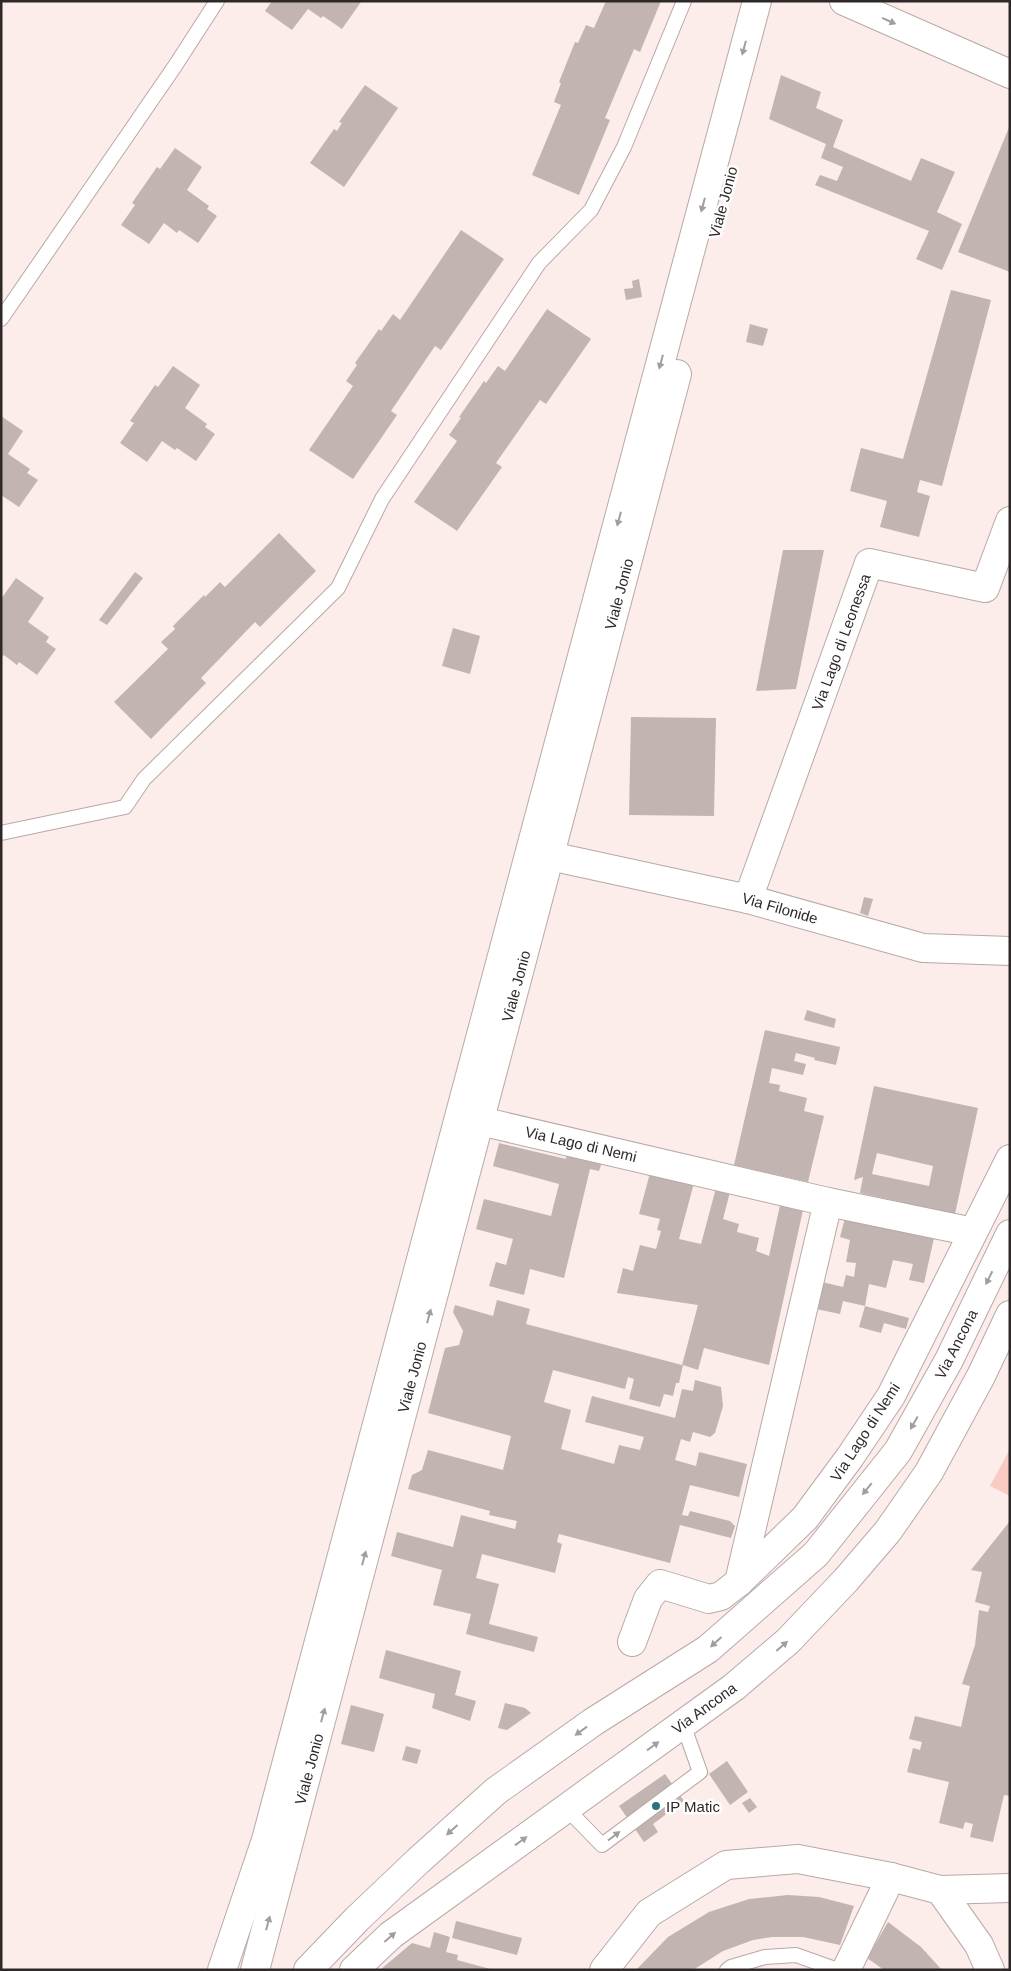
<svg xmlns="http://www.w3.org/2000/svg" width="1011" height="1971" viewBox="0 0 1011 1971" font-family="Helvetica,sans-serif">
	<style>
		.green { fill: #facbc2 }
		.building { fill: #c2b4b1; fill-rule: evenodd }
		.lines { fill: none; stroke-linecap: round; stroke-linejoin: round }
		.lane-casing { stroke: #b7a9a6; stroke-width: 16 }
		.street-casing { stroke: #b7a9a6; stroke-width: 30 }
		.secondary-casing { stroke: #b7a9a6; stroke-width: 30 }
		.lane { stroke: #fff; stroke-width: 14 }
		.street { stroke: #fff; stroke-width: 28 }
		.secondary { stroke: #fff; stroke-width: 28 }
		.oneway { fill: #a19f9e }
		.poi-dot { fill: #2b727f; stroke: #fefefe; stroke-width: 2 }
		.labels { text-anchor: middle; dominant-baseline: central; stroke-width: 5; stroke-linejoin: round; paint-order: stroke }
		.street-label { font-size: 15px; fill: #2e2928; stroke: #fefefe }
		.poi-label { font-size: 15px; fill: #2e2928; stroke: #fefefe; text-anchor: start }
	</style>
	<rect width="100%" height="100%" fill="#fcedea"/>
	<!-- green -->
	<polygon class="green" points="1010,1449 1010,1496 990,1486"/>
	<!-- building -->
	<g class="building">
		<polygon points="272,1 359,1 361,2 342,29 323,16 321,18 308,9 292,30 265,11"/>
		<polygon points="606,1 661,1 640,52 634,49 605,118 610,120 579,195 532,175 561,105 554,102 561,83 559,82 575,42 578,43 586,25 594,28"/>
		<polygon points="781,75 821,92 816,108 843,120 833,147 911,181 921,158 955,172 937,212 962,224 942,270 916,259 929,231 815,185 820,175 837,181 843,167 821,158 826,144 769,119"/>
		<polygon points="365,85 398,108 344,187 310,163 334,129 337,131 342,123 339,122"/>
		<polygon points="1010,125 1010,272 958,252"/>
		<polygon points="175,148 202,167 187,190 209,206 207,209 217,216 198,243 179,230 177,233 164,223 149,244 121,225 135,205 132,203 157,167 160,169"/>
		<polygon points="461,230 504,259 441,350 435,346 391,411 397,415 353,479 309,450 353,386 346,381 357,365 355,363 379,329 381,331 393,314 400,320"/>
		<polygon points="639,279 642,297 626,300 624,289 633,288 632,281"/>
		<polygon points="951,290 991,300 942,486 920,480 917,492 930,496 919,537 880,527 887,501 850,491 861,448 903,459"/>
		<polygon points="547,309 591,339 546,404 540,400 496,463 502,467 457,531 414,502 457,441 449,435 461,418 459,417 484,381 486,383 498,366 505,371"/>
		<polygon points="750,324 768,329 763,346 746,342"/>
		<polygon points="173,366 200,385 185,408 207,424 205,427 215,434 196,461 177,448 175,450 162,441 147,462 120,443 134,423 130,421 155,385 158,387"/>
		<polygon points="1,416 23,431 8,454 30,469 27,473 38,480 19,507 1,495"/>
		<polygon points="279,533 316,571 260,627 255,622 201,678 206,683 151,739 114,702 168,649 161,642 175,629 173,626 204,595 205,597 220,582 225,587"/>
		<polygon points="783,550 824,550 796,689 756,691"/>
		<polygon points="135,572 143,578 107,625 99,620"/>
		<polygon points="16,578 44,598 28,622 49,637 46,642 56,649 37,675 19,662 17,665 4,655 1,658 1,599"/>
		<polygon points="453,628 480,636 470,674 442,666"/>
		<polygon points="631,717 716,718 714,816 629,815"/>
		<polygon points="864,897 873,899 868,916 860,913"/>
		<polygon points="807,1010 836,1019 834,1028 804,1020"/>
		<polygon points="765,1030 840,1047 836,1065 814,1060 815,1058 796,1053 794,1061 806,1064 803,1075 772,1068 769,1083 780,1085 779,1091 807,1098 804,1111 824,1116 808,1182 734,1165"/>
		<path d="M 874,1086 L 978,1108 L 955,1214 L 860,1193 L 863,1177 L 854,1180 ZM 877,1153 L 933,1166 L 929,1186 L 872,1174 Z"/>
		<polygon points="499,1143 566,1159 567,1153 602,1162 599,1171 590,1169 564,1278 530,1269 524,1295 489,1286 496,1262 506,1265 513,1239 476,1229 484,1199 551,1216 559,1184 493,1166"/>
		<polygon points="650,1173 694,1183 679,1239 701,1244 716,1188 730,1192 723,1219 739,1224 737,1232 759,1238 756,1251 769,1256 780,1205 803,1210 769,1365 704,1348 698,1370 683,1365 679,1383 676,1383 673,1396 664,1394 660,1407 629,1399 634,1379 628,1377 625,1389 553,1370 544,1402 571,1410 561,1449 614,1464 619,1445 640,1450 644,1437 585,1422 592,1396 675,1418 682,1389 693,1391 695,1380 721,1387 723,1406 715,1433 710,1437 693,1432 690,1442 681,1439 675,1460 696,1466 699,1452 747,1464 739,1497 690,1485 682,1515 688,1516 690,1511 730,1521 735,1526 731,1538 680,1525 670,1563 559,1534 557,1542 562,1544 555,1573 482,1554 476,1578 499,1584 489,1624 538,1637 534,1652 466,1634 471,1614 433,1605 442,1570 391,1556 397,1532 453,1547 461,1515 515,1529 517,1521 489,1515 490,1511 408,1489 412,1475 422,1470 428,1450 503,1470 511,1436 428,1413 445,1348 459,1345 463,1331 453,1312 455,1305 493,1316 497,1300 530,1309 526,1324 682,1365 698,1305 617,1293 623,1268 633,1271 640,1245 656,1249 661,1231 657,1230 660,1219 639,1214"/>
		<polygon points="845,1218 934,1238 924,1283 909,1280 913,1264 893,1260 886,1288 869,1284 865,1306 843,1301 840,1314 816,1309 822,1282 843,1287 846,1275 854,1277 856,1263 846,1262 850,1240 840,1237"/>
		<polygon points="865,1306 909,1318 906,1329 884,1323 881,1333 859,1327"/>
		<polygon points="1010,1521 1010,1796 1004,1795 993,1842 970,1837 973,1824 965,1822 963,1829 939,1823 949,1782 907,1772 913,1748 920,1750 922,1742 909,1739 915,1716 961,1727 970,1686 962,1684 975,1645 979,1610 988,1612 990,1606 975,1602 982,1572 971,1570"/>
		<polygon points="386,1650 461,1671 455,1695 476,1701 470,1721 432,1708 435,1694 379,1678"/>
		<polygon points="505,1703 525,1708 531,1713 507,1730 498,1728"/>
		<polygon points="351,1705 384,1714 374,1752 341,1744"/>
		<polygon points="406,1746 421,1750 417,1764 402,1760"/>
		<polygon points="727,1761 748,1792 730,1805 709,1774"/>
		<polygon points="665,1774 684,1801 653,1824 658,1832 644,1842 619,1806"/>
		<polygon points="750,1798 757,1807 749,1813 742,1803"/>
		<polygon points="788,1895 819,1897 854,1906 840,1945 803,1937 772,1937 753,1940 723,1951 693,1970 636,1970 668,1937 709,1912 749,1899"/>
		<polygon points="456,1921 522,1938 517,1955 452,1938"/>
		<polygon points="888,1922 921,1947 942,1970 884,1970 867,1958"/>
		<polygon points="434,1932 450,1937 446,1952 458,1955 457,1960 494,1970 380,1970 412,1943 430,1948"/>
	</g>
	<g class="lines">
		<!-- lane casing -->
		<g class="lane-casing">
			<g id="lane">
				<polyline points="1,319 175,66 217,1"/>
				<polyline points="1,833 125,807 144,779 338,588 382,499 539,263 591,210 624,147 684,1"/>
				<polyline points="566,1808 602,1845 700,1772 683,1724"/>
				<polyline points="727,1970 731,1967 765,1957 796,1955 838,1970"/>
			</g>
		</g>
		<!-- street casing -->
		<g class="street-casing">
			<g id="street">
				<polyline points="844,1 1010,74"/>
				<polyline points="550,856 748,899 923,948 1010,951"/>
				<polyline points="748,899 869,563 985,588 1010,521"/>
				<polyline points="480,1121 828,1202 973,1232"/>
				<polyline points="739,1582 828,1202"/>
				<polyline points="632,1642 648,1599 660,1584 709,1599 721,1596 739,1582 805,1518 850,1457 891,1396 1010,1159"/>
				<polyline points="940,1890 979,1945 990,1970"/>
				<polyline points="604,1970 649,1913 726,1865 798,1859 891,1877 940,1890 1010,1888"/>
				<polyline points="846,1970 891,1877"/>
			</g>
		</g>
		<!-- secondary casing -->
		<g class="secondary-casing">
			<g id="secondary">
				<polyline points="222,1970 266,1840 757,1"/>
				<polyline points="255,1970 677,374"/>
				<polyline points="308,1970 357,1919 418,1861 496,1791 593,1722 708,1649 816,1554 898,1451 949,1360 1010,1234"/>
				<polyline points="354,1970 391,1935 734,1687 788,1641 846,1580 888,1531 929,1472 981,1376 1010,1315"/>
			</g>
		</g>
		<!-- lane -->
		<use href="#lane" class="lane"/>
		<!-- street -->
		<use href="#street" class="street"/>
		<!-- secondary -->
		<use href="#secondary" class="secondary"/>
	</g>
	<!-- one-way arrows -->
	<defs><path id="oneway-solid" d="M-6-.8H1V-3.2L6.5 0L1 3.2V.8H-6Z" transform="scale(1.25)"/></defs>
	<g class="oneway">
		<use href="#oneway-solid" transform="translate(889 21) rotate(24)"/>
		<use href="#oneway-solid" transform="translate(744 48) rotate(105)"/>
		<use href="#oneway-solid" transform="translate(703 205) rotate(105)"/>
		<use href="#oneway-solid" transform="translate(661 362) rotate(105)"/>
		<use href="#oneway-solid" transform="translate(619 519) rotate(105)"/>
		<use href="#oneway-solid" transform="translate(989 1278) rotate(116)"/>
		<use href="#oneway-solid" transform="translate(429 1316) rotate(-75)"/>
		<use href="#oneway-solid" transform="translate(914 1423) rotate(120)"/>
		<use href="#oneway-solid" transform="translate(867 1489) rotate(129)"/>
		<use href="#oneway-solid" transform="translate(364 1558) rotate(-75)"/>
		<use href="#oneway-solid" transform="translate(716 1642) rotate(138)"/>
		<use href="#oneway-solid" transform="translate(782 1646) rotate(-41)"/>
		<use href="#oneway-solid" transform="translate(323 1715) rotate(-75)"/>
		<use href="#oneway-solid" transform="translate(581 1731) rotate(144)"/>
		<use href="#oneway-solid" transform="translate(653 1746) rotate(-36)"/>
		<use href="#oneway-solid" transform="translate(452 1830) rotate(138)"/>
		<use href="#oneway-solid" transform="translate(614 1836) rotate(-37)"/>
		<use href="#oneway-solid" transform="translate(521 1841) rotate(-36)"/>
		<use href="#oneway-solid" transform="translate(268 1923) rotate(-75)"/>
		<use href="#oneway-solid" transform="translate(390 1937) rotate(-41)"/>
	</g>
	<!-- markers -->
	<circle class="poi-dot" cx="656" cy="1806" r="5"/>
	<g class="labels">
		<!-- street labels -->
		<g class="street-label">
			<text transform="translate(723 202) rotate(-75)">Viale Jonio</text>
			<text transform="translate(619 594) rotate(-75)">Viale Jonio</text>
			<text transform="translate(841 642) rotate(-70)">Via Lago di Leonessa</text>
			<text transform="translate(780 908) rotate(16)">Via Filonide</text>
			<text transform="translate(516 986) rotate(-75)">Viale Jonio</text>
			<text transform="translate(581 1144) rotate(13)">Via Lago di Nemi</text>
			<text transform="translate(956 1344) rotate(-63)">Via Ancona</text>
			<text transform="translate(412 1377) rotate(-75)">Viale Jonio</text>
			<text transform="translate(865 1432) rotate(-57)">Via Lago di Nemi</text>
			<text transform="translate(704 1708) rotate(-36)">Via Ancona</text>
			<text transform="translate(309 1769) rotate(-75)">Viale Jonio</text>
		</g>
		<!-- poi labels -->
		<g class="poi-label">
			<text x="666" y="1806">IP Matic</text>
		</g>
	</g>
	<!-- border -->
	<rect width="1011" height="1971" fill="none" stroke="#2e2928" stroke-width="5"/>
</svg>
